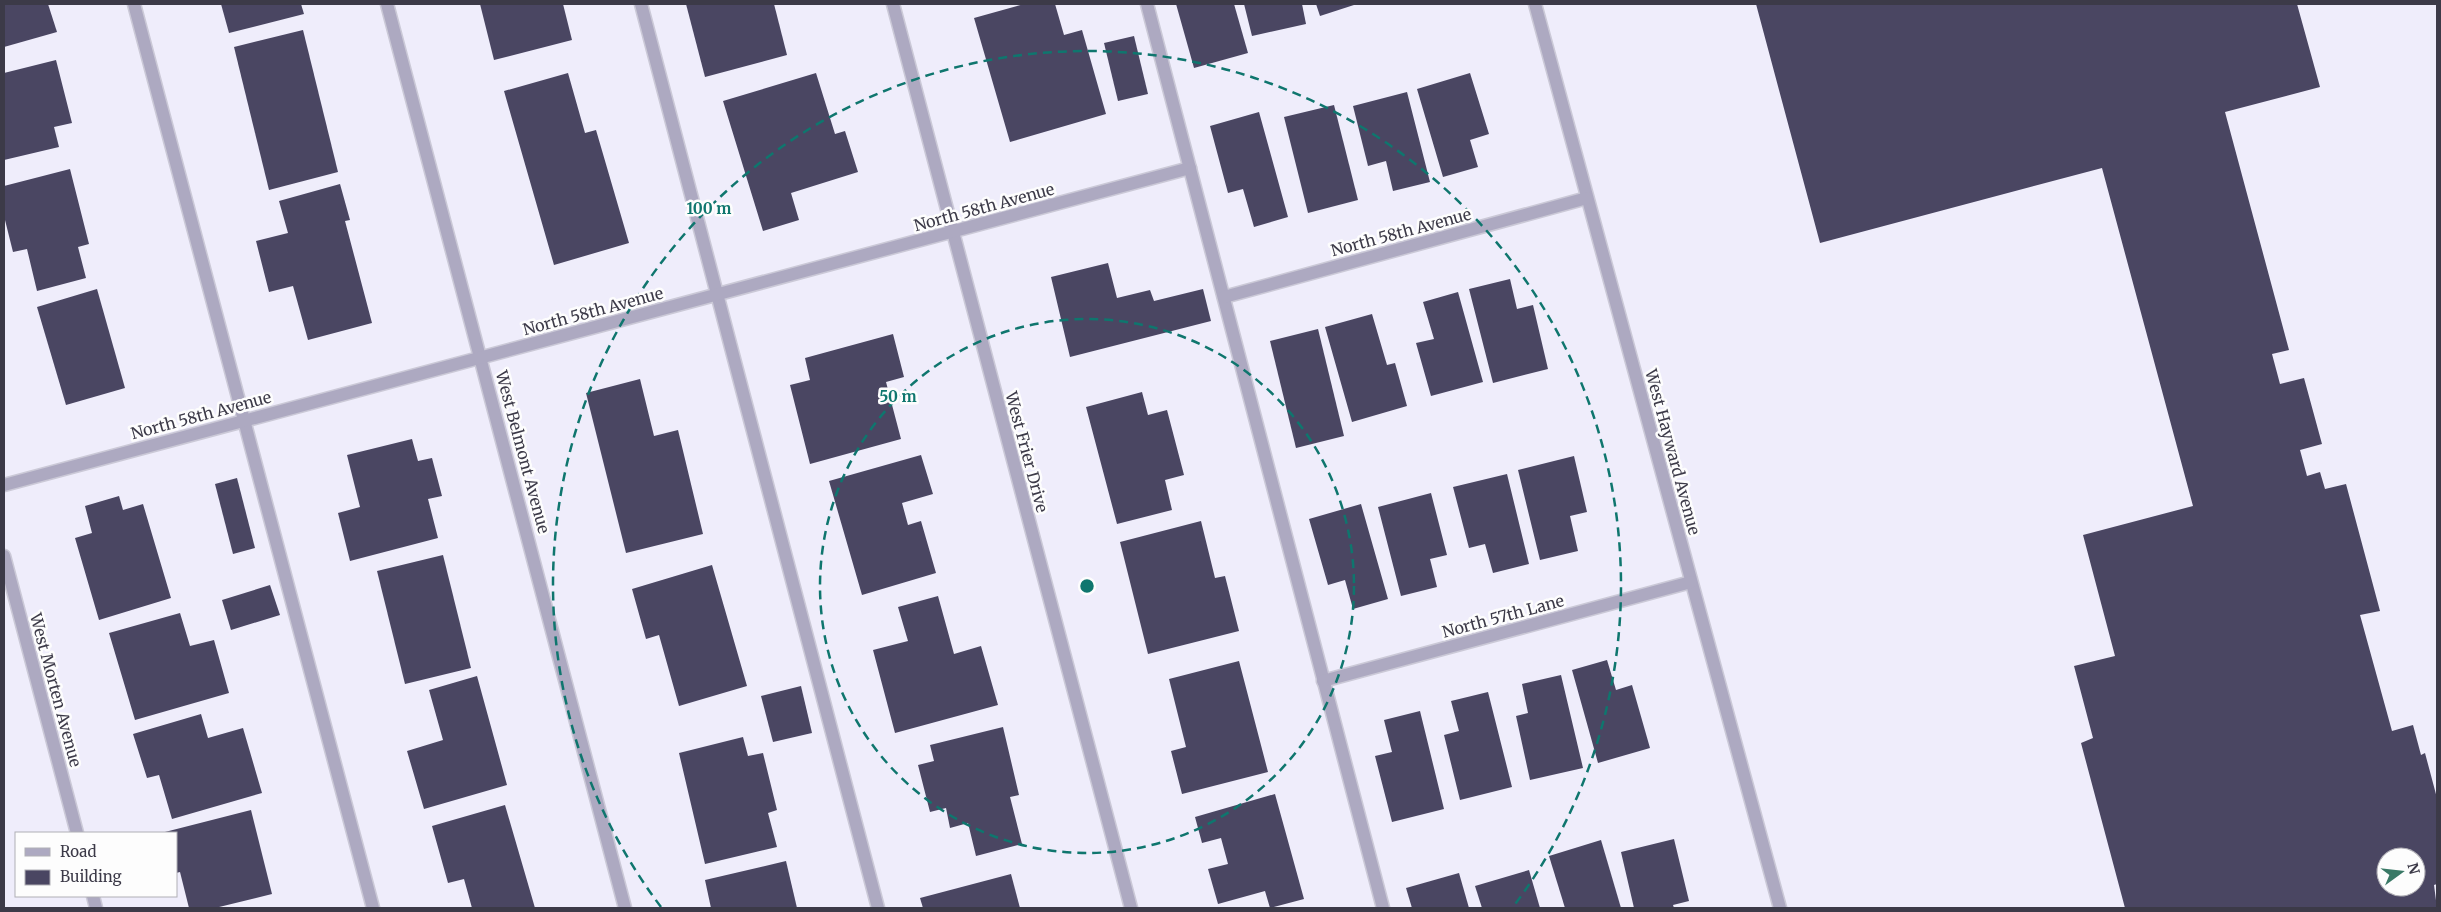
<svg xmlns="http://www.w3.org/2000/svg" width="2441" height="912" viewBox="0 0 2441 912" font-family="Merriweather,serif">
	<style>
		.building { fill: #4a4662; fill-rule: evenodd }
		.lines { fill: none; stroke-linecap: round; stroke-linejoin: round }
		.minor-casing { stroke: #cbc9d7; stroke-width: 15 }
		.minor { stroke: #ada9c1; stroke-width: 12 }
		.ring { fill: none; stroke: #0f766e; stroke-width: 2.5; stroke-dasharray: 9 6 }
		.labels { text-anchor: middle; dominant-baseline: central; stroke-width: 5; stroke-linejoin: round; paint-order: stroke }
		.street-label { font-size: 16px; fill: #3c3a48; stroke: #fdfdfd }
		.centre { fill: #0f766e; stroke: #fdfdfd; stroke-width: 2.5 }
		.ring-label { font-size: 15px; text-anchor: middle; font-weight: bold; fill: #0f766e; stroke: #fdfdfd; stroke-width: 5; stroke-linejoin: round; paint-order: stroke }
	</style>
	<rect width="100%" height="100%" fill="#efedfb"/>
	<!-- building -->
	<g class="building">
		<polygon points="4,4 48,4 57,32 4,47"/>
		<polygon points="221,4 301,4 304,14 229,33"/>
		<polygon points="480,4 563,4 572,40 494,60"/>
		<polygon points="686,4 774,4 787,55 705,77"/>
		<polygon points="1024,4 1055,4 1064,35 1082,30 1106,114 1010,142 974,18"/>
		<polygon points="1176,4 1234,4 1248,53 1194,68"/>
		<polygon points="1244,4 1302,4 1306,24 1252,36"/>
		<polygon points="1316,4 1357,4 1320,16"/>
		<path d="M 1756,4 L 2297,4 L 2320,87 L 2225,112 L 2289,350 L 2272,354 L 2280,384 L 2304,378 L 2322,444 L 2300,450 L 2307,476 L 2320,472 L 2325,489 L 2346,484 L 2380,611 L 2360,615 L 2392,731 L 2413,725 L 2421,755 L 2425,753 L 2437,798 L 2437,884 L 2434,885 L 2437,908 L 2125,908 L 2081,743 L 2093,738 L 2074,666 L 2115,656 L 2083,535 L 2193,506 L 2102,168 L 1820,243 ZM 2386,857 L 2416,857 L 2416,887 L 2386,887 Z"/>
		<polygon points="303,30 338,172 269,190 234,47"/>
		<polygon points="1134,36 1148,94 1118,101 1104,43"/>
		<polygon points="56,60 72,123 54,127 59,147 4,160 4,73"/>
		<polygon points="568,73 585,133 596,130 629,243 554,265 504,91"/>
		<polygon points="816,73 835,134 845,131 858,172 791,193 799,220 763,231 723,101"/>
		<polygon points="1470,73 1489,134 1470,140 1478,167 1443,177 1417,89"/>
		<polygon points="1407,92 1430,182 1393,191 1386,161 1368,166 1353,106"/>
		<polygon points="1334,105 1358,200 1308,213 1284,117"/>
		<polygon points="1259,112 1288,217 1254,227 1243,189 1228,193 1210,126"/>
		<polygon points="70,169 89,244 78,247 86,278 37,291 27,249 13,252 4,216 4,186"/>
		<polygon points="340,184 350,220 345,221 372,323 308,340 293,286 269,292 256,241 288,233 279,201"/>
		<polygon points="1108,263 1117,298 1150,290 1154,301 1203,289 1211,321 1070,357 1051,277"/>
		<polygon points="1510,279 1517,309 1533,305 1548,369 1493,383 1469,289"/>
		<polygon points="97,289 125,388 66,405 37,307"/>
		<polygon points="1458,292 1483,382 1431,396 1416,343 1434,339 1423,302"/>
		<polygon points="1372,314 1387,365 1395,363 1407,406 1352,422 1325,327"/>
		<polygon points="1318,329 1344,436 1296,448 1270,341"/>
		<polygon points="893,334 904,377 886,382 901,439 810,464 790,385 810,380 805,358"/>
		<polygon points="640,379 654,436 678,430 703,534 626,553 586,393"/>
		<polygon points="1142,392 1148,415 1167,410 1184,475 1165,480 1172,510 1117,524 1086,407"/>
		<polygon points="412,439 418,461 432,458 442,496 428,499 438,538 350,561 338,513 360,507 347,455"/>
		<polygon points="921,455 933,494 902,503 908,525 921,521 936,573 862,595 829,481"/>
		<polygon points="1574,456 1587,512 1570,516 1578,551 1540,560 1518,470"/>
		<polygon points="1507,474 1529,564 1493,573 1485,544 1469,548 1453,487"/>
		<polygon points="237,478 255,548 233,554 215,484"/>
		<polygon points="1431,493 1447,555 1430,559 1437,587 1401,596 1378,507"/>
		<polygon points="119,496 123,510 143,504 171,598 99,620 75,538 92,533 85,506"/>
		<polygon points="1361,504 1388,599 1353,609 1345,580 1328,585 1309,519"/>
		<polygon points="1201,521 1215,578 1225,576 1239,631 1148,654 1120,542"/>
		<polygon points="443,555 471,668 405,684 377,571"/>
		<polygon points="712,565 747,686 679,706 659,635 646,639 632,589"/>
		<polygon points="270,585 280,615 231,630 222,600"/>
		<polygon points="938,596 954,654 981,646 998,705 895,733 873,650 908,641 898,607"/>
		<polygon points="180,613 190,646 214,640 229,693 135,720 109,633"/>
		<polygon points="1607,660 1616,690 1632,685 1650,748 1598,763 1572,670"/>
		<polygon points="1239,661 1268,772 1182,794 1171,751 1186,747 1169,679"/>
		<polygon points="1561,675 1583,768 1530,780 1516,716 1528,713 1522,684"/>
		<polygon points="477,676 507,785 424,809 407,751 443,740 429,690"/>
		<polygon points="801,686 812,733 773,742 761,696"/>
		<polygon points="1488,692 1512,787 1460,800 1444,735 1459,731 1451,701"/>
		<polygon points="1420,711 1444,809 1392,822 1375,756 1392,752 1384,720"/>
		<polygon points="201,714 208,738 243,728 262,793 172,819 159,775 147,778 133,734"/>
		<polygon points="1003,727 1019,795 1010,797 1022,844 976,856 968,823 950,828 946,808 930,812 918,765 934,761 930,745"/>
		<polygon points="743,737 748,756 763,753 777,810 768,813 777,847 705,864 679,753"/>
		<polygon points="1275,794 1304,899 1270,908 1265,891 1218,904 1208,869 1228,864 1221,838 1202,843 1195,817"/>
		<polygon points="505,805 535,908 472,908 464,879 448,883 432,826"/>
		<polygon points="251,810 272,894 215,908 189,908 180,872 176,873 176,833 161,833"/>
		<polygon points="1674,839 1689,901 1673,905 1674,908 1634,908 1621,852"/>
		<polygon points="1601,840 1621,908 1565,908 1549,856"/>
		<polygon points="786,861 797,908 711,908 705,880"/>
		<polygon points="1529,870 1540,908 1482,908 1475,886"/>
		<polygon points="1459,873 1469,908 1412,908 1406,888"/>
		<polygon points="1011,874 1020,908 923,908 920,898"/>
	</g>
	<g class="lines">
		<!-- minor casing -->
		<g class="minor-casing">
			<g id="minor">
				<polyline points="134,4 373,908"/>
				<polyline points="387,4 625,908"/>
				<polyline points="641,4 878,908"/>
				<polyline points="893,4 1131,908"/>
				<polyline points="1147,4 1383,908"/>
				<polyline points="1535,4 1780,908"/>
				<polyline points="1224,297 1587,198"/>
				<polyline points="4,485 1190,168"/>
				<polyline points="4,556 77,833"/>
				<polyline points="1323,681 1691,582"/>
				<polyline points="93,896 96,908"/>
			</g>
		</g>
		<!-- minor -->
		<use href="#minor" class="minor"/>
	</g>
	<!-- distance rings -->
	<g class="ring">
		<circle cx="1087" cy="586" r="267"/>
		<path d="M661 907A534 534 0 1 1 1513 907"/>
	</g>
	<g class="labels">
		<!-- street labels -->
		<g class="street-label">
			<text transform="translate(984 207) rotate(-15)">North 58th Avenue</text>
			<text transform="translate(1401 232) rotate(-15)">North 58th Avenue</text>
			<text transform="translate(593 311) rotate(-15)">North 58th Avenue</text>
			<text transform="translate(201 415) rotate(-15)">North 58th Avenue</text>
			<text transform="translate(523 452) rotate(75)">West Belmont Avenue</text>
			<text transform="translate(1027 452) rotate(75)">West Frier Drive</text>
			<text transform="translate(1673 452) rotate(75)">West Hayward Avenue</text>
			<text transform="translate(1503 616) rotate(-15)">North 57th Lane</text>
			<text transform="translate(56 690) rotate(75)">West Morten Avenue</text>
		</g>
	</g>
	<circle cx="1087" cy="586" r="8" class="centre"/>
	<g class="ring-label">
		<text x="709" y="214">100 m</text>
		<text x="898" y="402">50 m</text>
	</g>
	<!-- border -->
	<rect width="2441" height="912" fill="none" stroke="#3c3a48" stroke-width="10"/>
	<!-- legend -->
	<rect x="15" y="832" width="162" height="65" fill="#fdfdfd" stroke="#b0afb5"/>
	<rect x="25" y="848" width="25" height="8" fill="#ada9c1" stroke="#b0afb5"/>
	<text x="60" y="857" font-size="15" fill="#3c3a48">Road</text>
	<rect x="25" y="870" width="25" height="15" fill="#4a4662" stroke="#b0afb5"/>
	<text x="60" y="882" font-size="15" fill="#3c3a48">Building</text>
	<!-- north arrow -->
	<g transform="translate(2401 872) rotate(75)"><circle r="24" fill="#fdfdfd" stroke="#b0afb5"/>
	<path d="M0-4L9 19L0 12L-9 19Z" fill="#3a7966"/>
	<text y="-8" font-size="14" font-weight="bold" text-anchor="middle" fill="#3c3a48">N</text>
	</g>
</svg>
